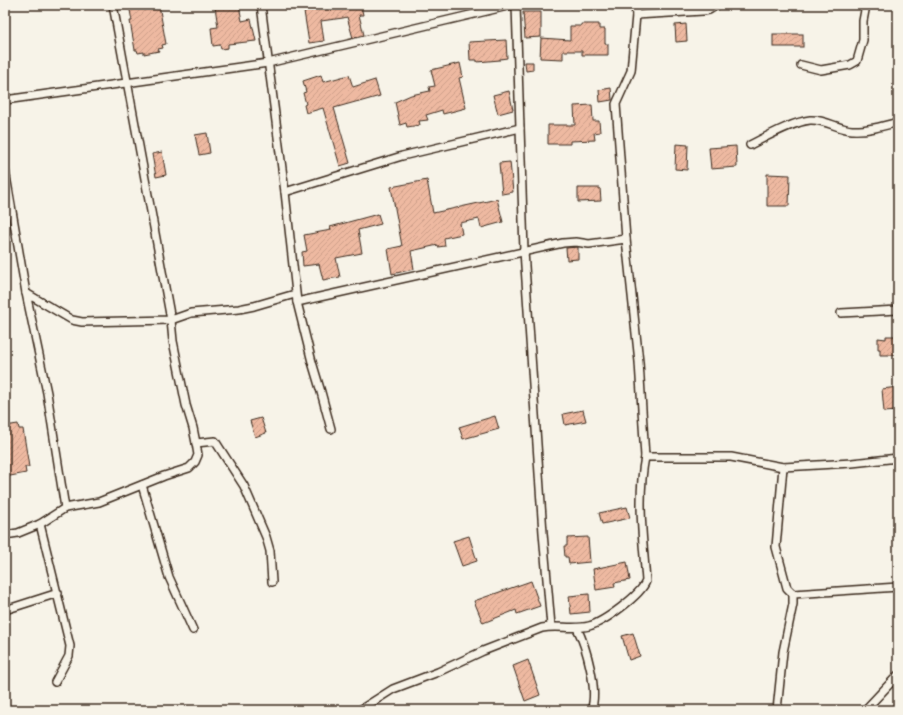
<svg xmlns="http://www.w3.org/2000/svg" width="903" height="715" viewBox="0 0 903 715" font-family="'Indie Flower',sans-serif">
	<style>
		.building { fill: url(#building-hatch); stroke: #3b2a1e }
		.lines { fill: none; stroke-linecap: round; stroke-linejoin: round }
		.street-casing { stroke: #3b2a1e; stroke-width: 10 }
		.street { stroke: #f7f3e8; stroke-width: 7 }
	</style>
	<defs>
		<pattern id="building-hatch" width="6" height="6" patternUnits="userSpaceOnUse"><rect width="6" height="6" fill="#eeb9a1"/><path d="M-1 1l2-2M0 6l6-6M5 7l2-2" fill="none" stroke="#cd9f8a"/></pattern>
	</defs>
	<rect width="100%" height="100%" fill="#f7f3e8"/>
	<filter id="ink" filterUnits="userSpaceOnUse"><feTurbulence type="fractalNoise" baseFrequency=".025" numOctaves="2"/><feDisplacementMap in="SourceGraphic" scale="8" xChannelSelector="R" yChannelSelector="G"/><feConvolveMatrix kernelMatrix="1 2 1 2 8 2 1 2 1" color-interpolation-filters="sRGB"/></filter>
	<g filter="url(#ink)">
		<!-- building -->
		<g class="building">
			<polygon points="129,5 159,5 166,44 162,45 163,48 158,49 159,51 144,54 144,52 138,53 137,50 135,50 130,21 132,21"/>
			<polygon points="228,5 239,5 242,21 251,19 256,41 228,44 228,48 221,49 220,45 213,46 211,28 218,27 215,7"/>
			<polygon points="303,5 361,5 363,15 359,15 364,35 353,38 347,17 343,18 321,21 324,41 309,43"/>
			<polygon points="523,12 541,12 541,37 525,38"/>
			<polygon points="581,24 599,24 599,29 605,29 605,44 608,44 608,55 582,55 582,51 563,51 563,59 540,58 541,38 570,40 570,26 581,26"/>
			<polygon points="686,24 687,41 676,42 675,25"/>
			<rect x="773" y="34" width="30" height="13"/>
			<polygon points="506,40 507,58 500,59 500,60 477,62 477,60 470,60 469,42"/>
			<polygon points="525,62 533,62 533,70 526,71"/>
			<polygon points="460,63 463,77 459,78 466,108 443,114 442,110 426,115 428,120 419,121 420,125 407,127 406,123 400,125 395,102 411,95 430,91 429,87 435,86 431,70"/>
			<polygon points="321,75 323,82 349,75 353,87 375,80 380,96 359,102 359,101 334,108 350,163 340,166 323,108 306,113 304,105 306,104 303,93 306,92 303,81"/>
			<polygon points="611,88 612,100 600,102 599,90"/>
			<polygon points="509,91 513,110 498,114 493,95"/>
			<polygon points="592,105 593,121 599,121 600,132 594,133 595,140 570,141 570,144 548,144 548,125 575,125 574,106"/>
			<polygon points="207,133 210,153 199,155 195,135"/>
			<polygon points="676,144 688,145 687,170 675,169"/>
			<polygon points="736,146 737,167 711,169 709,148"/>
			<polygon points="162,152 166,175 156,177 152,154"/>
			<polygon points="510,162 513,192 502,194 499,163"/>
			<polygon points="767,174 790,175 789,206 767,206"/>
			<polygon points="427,180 433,213 497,199 503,222 481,228 479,219 460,223 462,234 444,238 445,246 438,247 438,245 411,251 414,269 392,274 388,249 402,246 391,187"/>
			<polygon points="578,188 600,188 601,201 578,202"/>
			<polygon points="378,214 381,224 358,230 362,253 336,258 340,277 323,280 319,264 303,266 302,252 307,251 304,235 331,230 330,227"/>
			<polygon points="578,247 578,259 567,260 566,248"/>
			<polygon points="886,336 898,336 898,355 880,355 880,349 878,349 878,338 886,339"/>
			<polygon points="898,387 898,411 884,412 882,389"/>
			<polygon points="583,410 586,421 565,425 563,414"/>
			<polygon points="495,416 499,429 463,439 459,427"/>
			<polygon points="261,418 266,433 255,437 250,421"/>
			<polygon points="18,424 19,429 23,429 29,467 25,467 26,473 5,477 5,426"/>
			<polygon points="627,507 630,518 602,524 599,513"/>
			<polygon points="469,536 477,561 462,566 453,541"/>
			<polygon points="588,537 590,562 569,564 568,557 565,557 564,546 567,546 567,538"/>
			<polygon points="627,562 630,580 614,583 615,587 596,590 593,569"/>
			<polygon points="531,581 540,606 517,614 516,610 483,623 474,601"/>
			<polygon points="589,594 590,612 571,614 569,596"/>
			<polygon points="633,633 640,656 629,660 622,636"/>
			<polygon points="528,660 540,695 525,701 513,666"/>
		</g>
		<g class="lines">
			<!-- street casing -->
			<g class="street-casing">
				<g id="street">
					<polyline points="261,5 285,192 297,302 563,243 576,242 589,244 626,239 616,104 631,71 636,15 635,5"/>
					<polyline points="516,5 524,251 543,533 551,626"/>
					<polyline points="636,15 703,11 709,10 717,5"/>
					<polyline points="801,65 821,70 850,65 857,61 863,40 863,21 866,5"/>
					<polyline points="5,100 268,63 512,5"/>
					<path d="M 750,145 C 766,137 792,122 810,120 C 825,119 838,129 852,130 C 867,131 884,126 898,122"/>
					<polyline points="5,170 26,293 47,393 65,508"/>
					<polyline points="285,192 402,156 520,128"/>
					<polyline points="26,293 72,320 82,322 171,320 191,313 239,309 254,306 295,294"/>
					<polyline points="297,302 312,362 321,392 331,429"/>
					<polyline points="841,313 898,310"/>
					<polyline points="196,443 215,441 244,486 266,537 270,551 272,582"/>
					<polyline points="645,457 731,457 783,467 852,463 898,458"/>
					<polyline points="142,485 169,577 193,630"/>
					<polyline points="40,524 70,646 69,656 55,682"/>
					<polyline points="5,535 18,533 40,524 65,508 99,502 164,476 189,468 195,462 198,455 196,443 193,428 186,405 173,341 171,320 113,5"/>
					<polyline points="793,594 898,587"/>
					<polyline points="5,610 58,593"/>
					<path d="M 577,628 C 586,646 599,691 591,710"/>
					<path d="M 360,710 L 393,689 L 438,672 L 483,651 L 542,628 C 558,625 573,630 589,626 C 604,622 641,595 646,581 C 643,540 637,498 645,457 L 639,362 L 626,239"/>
					<polyline points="777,710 783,652 793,604 793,594 787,588 776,547 783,467"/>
					<polyline points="865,710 898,675"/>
				</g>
			</g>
			<!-- street -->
			<use href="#street" class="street"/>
		</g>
	</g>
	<!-- margin -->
	<rect width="903" height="715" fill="none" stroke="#f7f3e8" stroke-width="20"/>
	<rect x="10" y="10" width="883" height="695" fill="none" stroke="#3b2a1e" stroke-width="1.5" filter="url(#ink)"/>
</svg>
